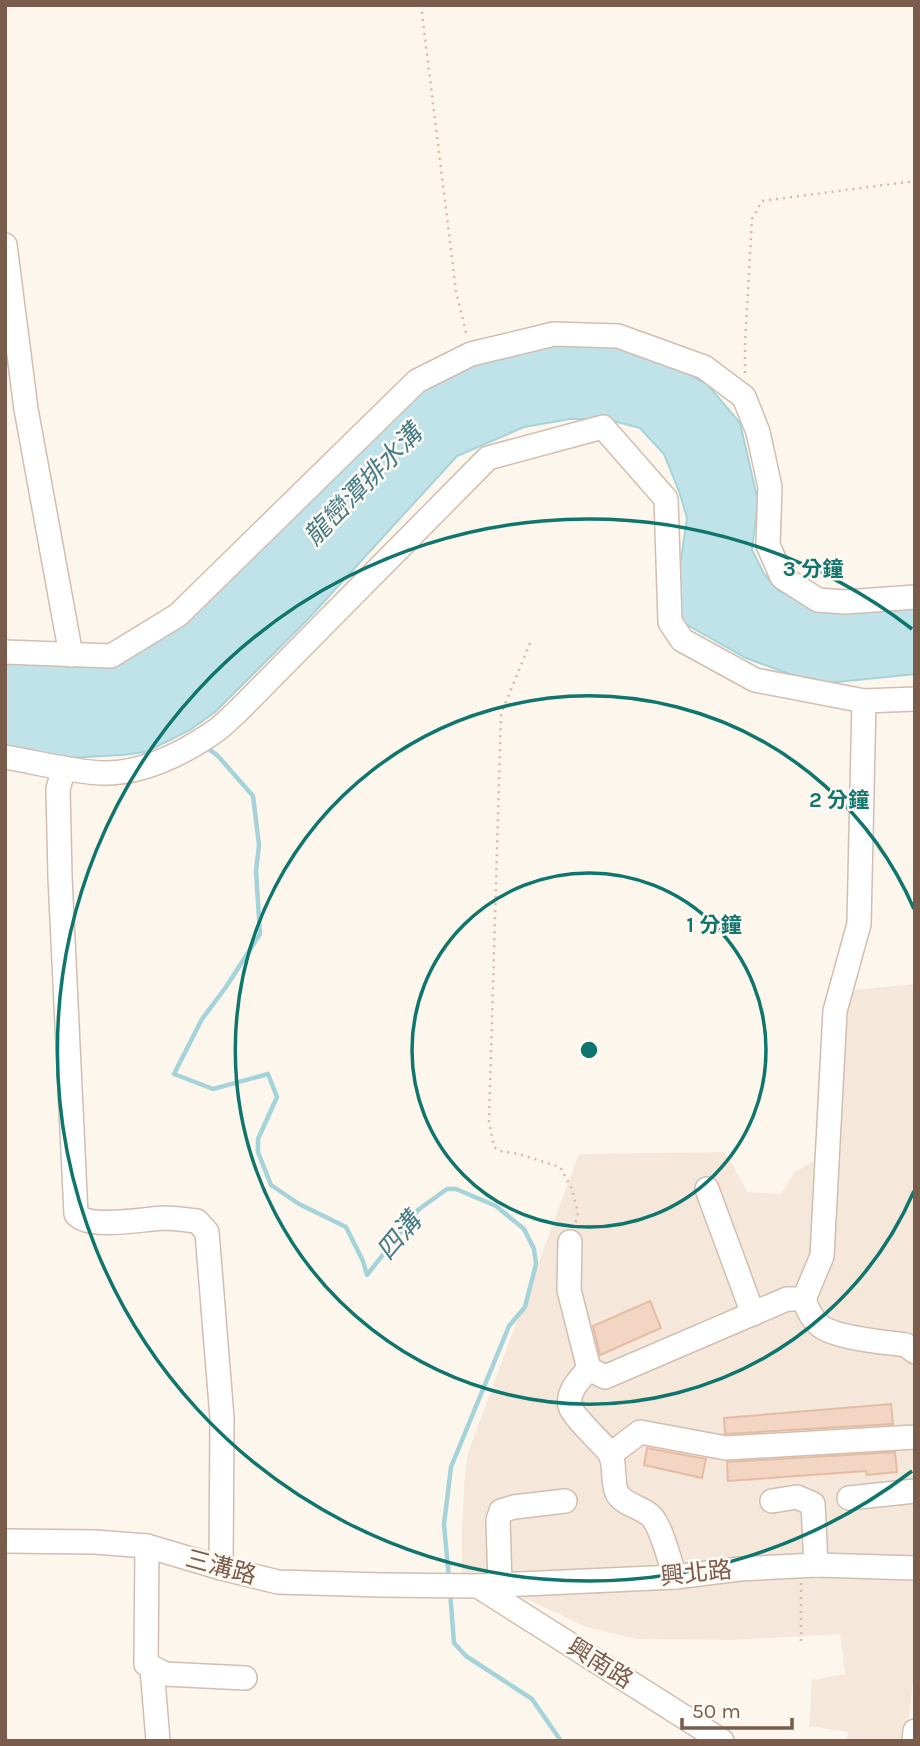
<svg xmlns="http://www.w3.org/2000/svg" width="920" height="1746" viewBox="0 0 920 1746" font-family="Karla,'Noto Sans TC',sans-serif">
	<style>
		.residential { fill: #f5e8da }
		.water { fill: #bfe3e8; stroke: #a5d3da; stroke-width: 2 }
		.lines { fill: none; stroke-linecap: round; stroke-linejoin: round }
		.stream { stroke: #a5d3da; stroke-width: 4.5 }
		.building { fill: #f3d5c3; stroke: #e6bba3; stroke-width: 2 }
		.minor-casing { stroke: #d1beb0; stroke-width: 26 }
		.path { stroke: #d9b8a5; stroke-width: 2.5; stroke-dasharray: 2 5; stroke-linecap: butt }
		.minor { stroke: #fff; stroke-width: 23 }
		.ring { fill: none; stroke: #0f766e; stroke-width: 3.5 }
		.labels { text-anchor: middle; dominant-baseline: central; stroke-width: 5; stroke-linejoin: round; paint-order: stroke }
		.street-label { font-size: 24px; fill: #7a5c4d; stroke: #fffaf3 }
		.water-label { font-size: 26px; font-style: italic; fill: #437c86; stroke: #fffaf3 }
		.centre { fill: #0f766e; stroke: #fffaf3; stroke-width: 3.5 }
		.ring-label { font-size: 21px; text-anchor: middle; font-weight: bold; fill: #0f766e; stroke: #fffaf3; stroke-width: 5; stroke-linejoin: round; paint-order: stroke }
	</style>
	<rect width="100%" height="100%" fill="#fdf6ec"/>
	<!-- residential -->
	<polygon class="residential" points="915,984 915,1666 906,1741 847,1741 848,1732 809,1726 812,1680 845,1674 840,1634 734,1640 638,1639 586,1627 531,1601 462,1574 462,1529 465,1472 468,1453 579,1154 725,1152 748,1192 781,1194 794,1173 816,1159 853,990"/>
	<!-- water -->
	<polygon class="water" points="586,336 648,352 707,384 740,423 758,501 752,550 764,574 779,591 805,602 915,602 915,674 817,684 746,658 682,622 667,601 681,560 687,518 679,491 664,454 640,428 606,419 570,419 524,427 457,456 309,618 215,712 190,730 146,752 122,755 67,758 5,747 5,660 104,659 137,654 173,625 431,381 463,360"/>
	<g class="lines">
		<!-- stream -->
		<g class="stream">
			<polyline points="205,746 218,756 253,796 259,845 256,871 260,934 226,987 202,1019 174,1074 213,1089 268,1074 277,1097 258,1139 258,1152 271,1185 299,1204 346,1227 363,1261 367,1275 418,1210 447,1189 456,1189 496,1206 524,1229 534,1249 536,1264 525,1307 509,1326 451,1467 444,1524 449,1579"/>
			<polyline points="450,1591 454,1643 466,1656 532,1699 561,1741"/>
		</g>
	</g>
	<!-- building -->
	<g class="building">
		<polygon points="650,1301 661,1328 600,1355 593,1326"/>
		<polygon points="891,1404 893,1424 725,1434 724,1418"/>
		<polygon points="647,1448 706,1459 702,1478 644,1465"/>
		<polygon points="895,1452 897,1472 867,1475 866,1471 728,1481 727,1462"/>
	</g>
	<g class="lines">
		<!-- minor casing -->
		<g class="minor-casing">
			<g id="minor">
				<polyline points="5,245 26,409 71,655"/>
				<polyline points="5,652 111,656 178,615 417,381 471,354 554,334 618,336 704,367 744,397 758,432 770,487 768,545 782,577 818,600 845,602 915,597"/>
				<path d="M 5,757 C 35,762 72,772 102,773 C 142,774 182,754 214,732 C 222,727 230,718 238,711 L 488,458 L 603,427 L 666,499 L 670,622 L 682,640 L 755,680 L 864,701 L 915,699"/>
				<path d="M 64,768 L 58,789 L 60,877 L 76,1214 C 89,1230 143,1219 164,1218 C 175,1218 186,1220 197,1221 L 207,1232 L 222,1418 L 221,1568"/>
				<polyline points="707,1189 753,1314"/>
				<polyline points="570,1242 569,1290 589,1369"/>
				<polyline points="804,1299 822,1256 835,1011 859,924 864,701"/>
				<path d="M 589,1369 L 605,1377 L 787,1299 L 804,1299 C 807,1308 811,1318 818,1324 C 831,1338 885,1342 906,1345 L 915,1352"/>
				<path d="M 589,1369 C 580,1379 567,1391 570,1406 C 573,1417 600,1441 608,1451 C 617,1462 611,1480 617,1493 C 623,1505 643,1507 652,1517 C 662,1529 670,1562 675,1577"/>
				<polyline points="611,1454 640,1432 726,1448 915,1437"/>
				<polyline points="849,1498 915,1491"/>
				<polyline points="772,1501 797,1497 813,1504 816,1565"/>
				<polyline points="5,1541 95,1542 147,1546 221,1568 278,1582 381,1585 478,1586 675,1577 739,1569 816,1565 915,1568"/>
				<polyline points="147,1546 146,1664 165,1674 245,1678"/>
				<polyline points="500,1584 498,1520 501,1511 514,1507 565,1501"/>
				<polyline points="478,1586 722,1741"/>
				<polyline points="152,1668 158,1741"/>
				<polyline points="914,1741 915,1731"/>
			</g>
		</g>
		<!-- path -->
		<g class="path">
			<polyline points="421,5 456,291 467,337"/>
			<polyline points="745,373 745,344 752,219 762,201 915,181"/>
			<polyline points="530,643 501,714 489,1121 494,1147 500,1151 519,1154 560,1167 572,1189 578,1213 575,1225"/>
			<polyline points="801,1583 801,1645"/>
		</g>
		<!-- minor -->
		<use href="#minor" class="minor"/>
	</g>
	<!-- distance rings -->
	<g class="ring">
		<circle cx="589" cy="1050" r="177"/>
		<path d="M914 1191A354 354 0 1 1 914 909"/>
		<path d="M912 1471A531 531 0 1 1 912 629"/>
	</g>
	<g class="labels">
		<!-- street labels -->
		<g class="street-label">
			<text transform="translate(221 1567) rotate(15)">三溝路</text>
			<text transform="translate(696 1573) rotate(-6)">興北路</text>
			<text transform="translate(600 1663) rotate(32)">興南路</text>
		</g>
		<!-- water labels -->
		<g class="water-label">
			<text transform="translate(363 485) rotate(-46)">龍巒潭排水溝</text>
			<text transform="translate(399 1236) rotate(-50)">四溝</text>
		</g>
	</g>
	<circle cx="589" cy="1050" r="10" class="centre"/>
	<g class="ring-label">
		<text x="813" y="576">3 分鐘</text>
		<text x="839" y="807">2 分鐘</text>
		<text x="714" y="932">1 分鐘</text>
	</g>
	<!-- border -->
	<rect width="920" height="1746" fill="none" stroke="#7a5c4d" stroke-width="14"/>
	<!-- scale -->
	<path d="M682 1718v10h110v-10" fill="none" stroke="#7a5c4d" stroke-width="3.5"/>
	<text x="692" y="1718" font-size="21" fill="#7a5c4d" stroke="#fffaf3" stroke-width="5" paint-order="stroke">50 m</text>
</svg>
